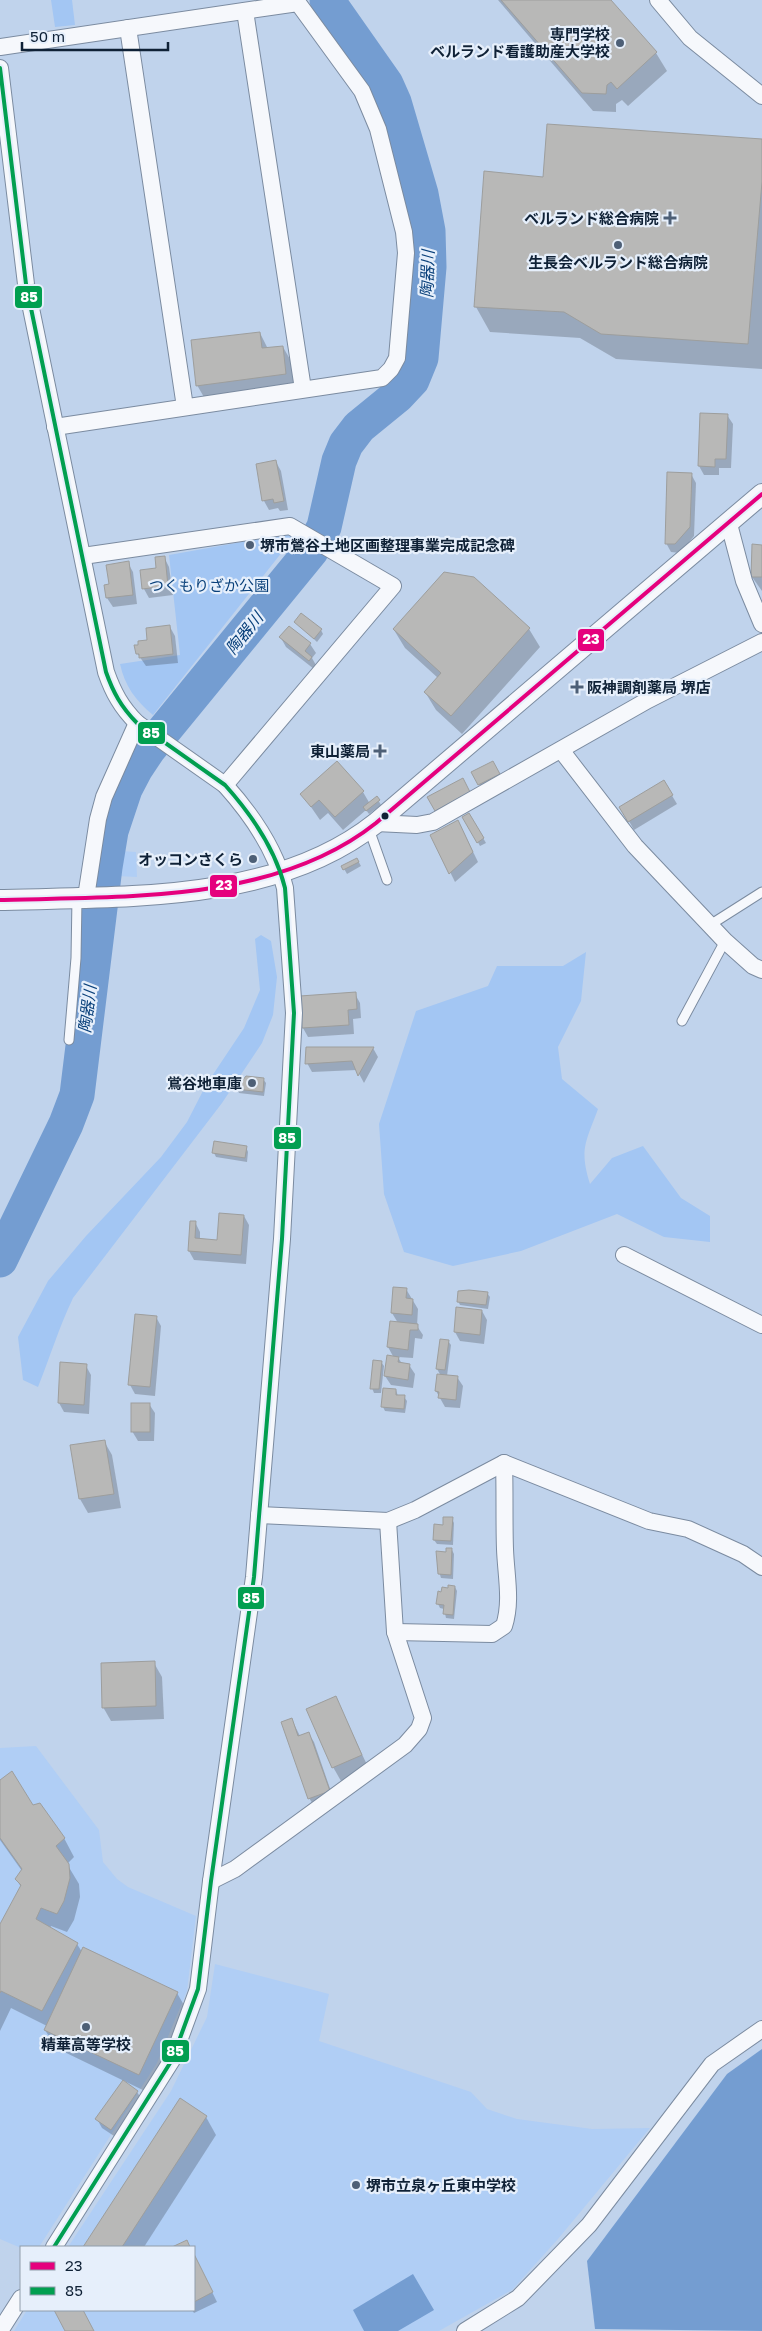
<svg xmlns="http://www.w3.org/2000/svg" width="762" height="2331" viewBox="0 0 762 2331" font-family="'Golos Text','Noto Sans JP',sans-serif">
	<style>
		.built { fill: #b0cef5 }
		.green { fill: #a3c6f3 }
		.water { fill: #749dd1 }
		.shadow { fill: #0003 }
		.lines { fill: none; stroke-linecap: round; stroke-linejoin: round }
		.river { stroke: #749dd1; stroke-width: 35 }
		.building { fill: #b8b8b7; stroke: #9d9e9d }
		.service-casing { stroke: #7b8ba0; stroke-width: 11 }
		.minor-casing { stroke: #7b8ba0; stroke-width: 18 }
		.tertiary-casing { stroke: #7b8ba0; stroke-width: 22 }
		.service { stroke: #f6f8fc; stroke-width: 9 }
		.minor { stroke: #f6f8fc; stroke-width: 16 }
		.tertiary { stroke: #f6f8fc; stroke-width: 20 }
		.bus-1-casing { stroke: #e6effb; stroke-width: 8 }
		.bus-2-casing { stroke: #e6effb; stroke-width: 8 }
		.bus-1 { stroke: #e5007d; stroke-width: 4 }
		.bus-2 { stroke: #019f50; stroke-width: 4 }
		.poi-dot { fill: #4d5f76; stroke: #e6effb; stroke-width: 2 }
		.bus-dot { fill: #0f2136; stroke: #e6effb; stroke-width: 2 }
		.labels { text-anchor: middle; dominant-baseline: central; stroke-width: 4.5; stroke-linejoin: round; paint-order: stroke }
		.poi-label { font-size: 15px; font-weight: bold; fill: #0f2136; stroke: #e6effb; text-anchor: end }
		.park-label { font-size: 15px; fill: #09407a; stroke: #e6effb }
		.water-label { font-size: 16px; font-style: italic; fill: #0a417b; stroke: #e6effb }
		.line-badge { stroke: #e6effb; stroke-width: 2 }
		.badge-label { font-size: 14px; text-anchor: middle; font-weight: bold; fill: #fff }
	</style>
	<rect width="100%" height="100%" fill="#c0d3ec"/>
	<!-- built -->
	<g class="built">
		<polygon points="121,851 136,852 137,877 117,876"/>
		<polygon points="36,1746 99,1830 103,1862 117,1879 128,1887 196,1916 187,1991 157,2063 39,2247 21,2248 0,2239 0,1748"/>
		<polygon points="215,1964 329,1994 319,2041 471,2092 487,2109 517,2119 592,2129 650,2128 558,2239 512,2290 439,2331 14,2331 27,2310 194,2310 194,2247 68,2247 171,2091 207,2017"/>
	</g>
	<!-- green -->
	<g class="green">
		<polygon points="51,0 72,0 75,25 55,27"/>
		<path d="M 286,534 L 294,537 L 153,715 C 135,700 125,686 120,664 L 180,655 L 169,555 Z"/>
		<path d="M 261,935 L 271,941 L 277,977 L 273,1015 L 262,1043 L 222,1103 L 73,1298 C 59,1327 50,1357 38,1387 L 23,1380 L 18,1337 L 48,1281 L 86,1236 L 161,1157 L 187,1122 L 206,1085 L 244,1028 L 260,990 L 255,939 Z"/>
		<path d="M 586,952 L 581,1001 L 558,1047 L 562,1079 L 598,1109 C 586,1142 579,1149 590,1184 L 612,1158 L 643,1146 L 681,1198 L 710,1216 L 710,1242 L 664,1237 L 617,1214 L 521,1251 L 453,1266 L 404,1252 L 384,1194 L 379,1124 L 416,1011 L 488,986 L 497,966 L 563,966 Z"/>
	</g>
	<!-- water -->
	<g class="water">
		<polygon points="762,2049 762,2331 595,2329 587,2261 727,2074"/>
		<polygon points="413,2274 434,2310 398,2331 364,2331 353,2310"/>
	</g>
	<!-- shadow -->
	<g class="shadow">
		<polygon points="498,0 609,0 656,53 667,71 628,106 622,100 616,104 616,112 593,111"/>
		<polygon points="762,141 762,369 616,359 580,338 490,332 476,307 545,178"/>
		<polygon points="260,333 268,349 283,347 291,361 294,388 205,399 197,385"/>
		<polygon points="727,415 733,424 731,468 719,468 719,475 704,475 699,466"/>
		<polygon points="276,462 281,471 288,510 280,511 278,508 269,510 264,501"/>
		<polygon points="691,474 696,483 694,536 680,553 671,552 666,543"/>
		<polygon points="762,546 762,591 752,577"/>
		<polygon points="164,557 169,567 173,595 149,598 144,589"/>
		<polygon points="128,563 133,572 137,604 113,607 107,598 110,586"/>
		<polygon points="296,622 321,630 323,634 317,642"/>
		<polygon points="170,627 175,636 178,663 146,666 137,653 149,641"/>
		<polygon points="289,627 310,644 316,653 312,658 317,667 314,669 286,647 281,638"/>
		<polygon points="529,629 540,647 462,734 436,710 425,692 438,678 405,648 394,630"/>
		<polygon points="493,763 501,779 482,789 473,773"/>
		<polygon points="664,782 677,804 634,830 621,807"/>
		<polygon points="363,792 370,804 377,798 381,805 369,814 366,810 343,830 328,813 320,820 302,794"/>
		<polygon points="469,814 486,843 480,846 464,817"/>
		<polygon points="463,831 478,862 455,882 432,835"/>
		<polygon points="357,859 361,866 347,874 343,867"/>
		<polygon points="355,994 360,1003 361,1018 353,1019 354,1034 308,1037 303,1028"/>
		<polygon points="373,1048 378,1057 364,1083 357,1070 312,1072 307,1063"/>
		<polygon points="247,1077 263,1079 266,1083 264,1096 239,1093 237,1089"/>
		<polygon points="246,1147 248,1152 247,1162 216,1157 214,1153"/>
		<polygon points="244,1216 249,1225 246,1264 194,1260 189,1251 195,1222 200,1232 200,1240 218,1241"/>
		<polygon points="406,1289 418,1309 417,1326 423,1335 422,1339 415,1338 413,1358 398,1357 402,1364 409,1365 415,1374 413,1388 391,1385 385,1376 394,1358 388,1347 398,1323 392,1313"/>
		<polygon points="487,1293 490,1297 488,1309 460,1305 458,1301"/>
		<polygon points="482,1311 487,1320 484,1344 460,1341 455,1332"/>
		<polygon points="156,1317 161,1326 155,1396 135,1394 130,1385"/>
		<polygon points="448,1341 451,1345 447,1376 457,1377 463,1386 460,1408 445,1407 436,1391 441,1376 437,1369"/>
		<polygon points="381,1362 384,1366 381,1393 374,1393 372,1388"/>
		<polygon points="86,1366 91,1375 89,1414 64,1412 59,1403"/>
		<polygon points="396,1390 398,1396 404,1397 407,1401 405,1413 385,1411 383,1407"/>
		<polygon points="149,1404 155,1413 154,1441 138,1441 132,1431"/>
		<polygon points="104,1441 112,1455 121,1508 88,1513 80,1499 72,1446"/>
		<polygon points="452,1519 454,1523 453,1545 437,1544 434,1540"/>
		<polygon points="452,1550 454,1554 453,1579 441,1578 437,1565 438,1553 447,1553"/>
		<polygon points="455,1587 457,1591 454,1619 446,1618 444,1609 440,1608 438,1604 442,1593"/>
		<polygon points="154,1663 162,1677 164,1719 111,1721 103,1707"/>
		<polygon points="335,1697 369,1769 341,1781 333,1767"/>
		<polygon points="292,1720 300,1736 308,1733 314,1742 334,1800 315,1807 309,1798"/>
		<polygon points="0,1781 33,1807 64,1838 74,1857 67,1864 79,1884 80,1897 74,1920 67,1932 51,1926 50,1929 77,1944 82,1952 84,1948 177,1993 188,2012 149,2093 56,2048 45,2030 47,2026 11,2008 0,2031 0,1927 21,1887 16,1879 22,1871 0,1840"/>
		<polygon points="123,2082 137,2092 143,2101 117,2138 102,2128 97,2119"/>
		<polygon points="180,2100 206,2117 216,2135 144,2247 85,2247"/>
		<polygon points="194,2255 217,2302 194,2313 192,2310 194,2310"/>
	</g>
	<g class="lines">
		<!-- river -->
		<polyline class="river" points="0,1260 66,1124 77,1095 105,867 111,831 125,789 136,768 148,750 311,551 324,527 339,461 346,444 359,427 397,396 412,380 421,358 429,267 428,231 421,194 394,102 386,84 327,0"/>
	</g>
	<!-- building -->
	<g class="building">
		<polygon points="501,0 611,0 657,52 617,89 611,82 607,85 606,94 582,93"/>
		<polygon points="547,124 762,139 762,182 748,344 601,334 564,312 474,307 484,171 543,177"/>
		<polygon points="260,332 262,348 283,346 286,374 196,386 191,340"/>
		<polygon points="700,413 728,414 726,459 715,459 715,467 698,466"/>
		<polygon points="276,460 284,501 274,503 273,499 262,501 256,464"/>
		<polygon points="667,472 692,473 690,527 675,544 665,544"/>
		<polygon points="752,544 762,545 762,577 751,577"/>
		<polygon points="165,556 168,586 142,589 140,570 156,568 155,557"/>
		<polygon points="129,561 133,595 106,598 104,585 109,584 106,565"/>
		<polygon points="444,572 474,577 530,628 451,716 424,692 441,673 393,629"/>
		<polygon points="301,613 322,629 314,639 294,622"/>
		<polygon points="170,625 173,654 139,658 139,654 136,654 134,645 138,645 138,641 147,640 146,628"/>
		<polygon points="289,626 311,643 305,651 312,657 309,661 279,637"/>
		<polygon points="337,761 364,791 335,817 319,800 311,807 300,794"/>
		<polygon points="493,761 500,774 478,785 471,772"/>
		<polygon points="463,778 470,792 435,811 427,797"/>
		<polygon points="664,780 673,795 628,822 619,807"/>
		<polygon points="377,796 380,800 366,811 363,807"/>
		<polygon points="469,813 484,838 477,843 462,817"/>
		<polygon points="458,820 473,852 449,874 430,835"/>
		<polygon points="357,858 359,862 343,870 341,866"/>
		<polygon points="356,992 357,1009 348,1010 349,1025 302,1028 300,996"/>
		<polygon points="306,1047 374,1047 358,1076 352,1061 305,1064"/>
		<polygon points="246,1076 264,1078 263,1092 236,1089"/>
		<polygon points="214,1141 247,1146 245,1158 212,1153"/>
		<polygon points="219,1213 244,1215 241,1255 188,1251 190,1221 196,1221 195,1238 217,1240"/>
		<polygon points="393,1287 407,1288 406,1298 413,1299 412,1315 391,1313"/>
		<polygon points="469,1290 488,1292 486,1305 457,1302 458,1291"/>
		<polygon points="456,1307 482,1310 480,1335 454,1332"/>
		<polygon points="135,1314 157,1316 150,1387 128,1385"/>
		<polygon points="390,1321 418,1324 418,1330 410,1330 408,1350 387,1347"/>
		<polygon points="440,1339 449,1340 445,1370 436,1369"/>
		<polygon points="387,1355 399,1357 398,1362 410,1364 408,1380 384,1376"/>
		<polygon points="373,1360 382,1361 379,1389 370,1389"/>
		<polygon points="60,1362 87,1364 84,1405 58,1403"/>
		<polygon points="437,1374 458,1376 456,1400 438,1398 439,1392 435,1391"/>
		<polygon points="383,1388 396,1389 396,1395 405,1395 404,1409 381,1407"/>
		<rect x="131" y="1403" width="19" height="29"/>
		<polygon points="105,1440 114,1494 79,1499 70,1445"/>
		<polygon points="443,1517 453,1517 451,1541 433,1540 434,1524 443,1525"/>
		<polygon points="446,1548 452,1548 451,1575 438,1574 436,1551 446,1552"/>
		<polygon points="448,1585 455,1586 453,1615 443,1614 444,1605 436,1604 438,1591 441,1592 442,1587 448,1588"/>
		<polygon points="155,1661 156,1706 102,1708 101,1663"/>
		<polygon points="336,1696 362,1755 332,1768 306,1709"/>
		<polygon points="292,1718 298,1736 309,1732 330,1791 308,1799 281,1722"/>
		<polygon points="12,1771 33,1805 40,1803 65,1838 56,1846 69,1864 70,1878 64,1901 57,1914 41,1908 36,1919 78,1943 42,2011 1,1991 0,1993 0,1924 21,1885 15,1879 22,1869 0,1838 0,1780"/>
		<polygon points="83,1947 178,1992 139,2075 44,2030"/>
		<polygon points="123,2080 138,2091 111,2130 95,2119"/>
		<polygon points="180,2098 207,2116 122,2247 83,2247"/>
		<polygon points="187,2240 190,2247 172,2247"/>
		<polygon points="194,2254 213,2292 194,2302"/>
		<polygon points="54,2310 83,2310 94,2331 65,2331"/>
	</g>
	<g class="lines">
		<!-- service casing -->
		<g class="service-casing">
			<g id="service">
				<polyline points="369,829 387,880"/>
				<polyline points="710,925 762,892"/>
				<polyline points="682,1021 725,941"/>
				<polyline points="69,1040 76,958 77,898"/>
			</g>
		</g>
		<!-- minor casing -->
		<g class="minor-casing">
			<g id="minor">
				<polyline points="658,0 690,38 762,96"/>
				<polyline points="245,11 303,389"/>
				<polyline points="128,28 185,407"/>
				<polyline points="0,47 298,3 362,91 378,129 404,232 406,253 397,358 391,369 382,378 55,427"/>
				<path d="M 0,68 L 26,284 L 106,672 C 113,692 121,707 137,723 L 225,785 C 251,814 276,851 285,888 L 294,1013 L 282,1239 L 254,1577 L 211,1881 L 198,1989 L 172,2060 L 54,2247"/>
				<polyline points="729,524 744,581 762,624"/>
				<polyline points="83,556 290,526 393,586 225,785"/>
				<polyline points="561,750 635,846 725,941 753,966 762,970"/>
				<polyline points="376,823 417,825 433,822 648,700 762,642"/>
				<polyline points="86,897 98,819 104,797 137,723"/>
				<polyline points="624,1255 762,1325"/>
				<polyline points="259,1515 388,1521 415,1510 504,1463 649,1521 688,1529 743,1554 762,1567"/>
				<path d="M 395,1632 L 492,1634 L 504,1626 C 512,1601 506,1576 505,1549 C 504,1521 505,1492 504,1463"/>
				<polyline points="211,1881 235,1869 405,1745 419,1729 423,1718 395,1632 388,1521"/>
				<polyline points="0,2331 21,2298"/>
				<polyline points="465,2331 518,2298 589,2225 712,2064 762,2029"/>
			</g>
		</g>
		<!-- tertiary casing -->
		<g class="tertiary-casing">
			<path id="tertiary" d="M 0,900 C 123,896 274,904 376,823 L 762,494"/>
		</g>
		<!-- service -->
		<use href="#service" class="service"/>
		<!-- minor -->
		<use href="#minor" class="minor"/>
		<!-- tertiary -->
		<use href="#tertiary" class="tertiary"/>
		<!-- bus-1 casing -->
		<g class="bus-1-casing">
			<path id="bus-1" d="M 0,900 C 123,896 274,904 376,823 L 762,494"/>
		</g>
		<!-- bus-2 casing -->
		<g class="bus-2-casing">
			<path id="bus-2" d="M 0,68 L 26,284 L 106,672 C 113,692 121,707 137,723 L 225,785 C 251,814 276,851 285,888 L 294,1013 L 282,1239 L 254,1577 L 211,1881 L 198,1989 L 172,2060 L 54,2247"/>
		</g>
		<!-- bus-1 -->
		<use href="#bus-1" class="bus-1"/>
		<!-- bus-2 -->
		<use href="#bus-2" class="bus-2"/>
	</g>
	<!-- markers -->
	<g class="poi-dot">
		<circle cx="620" cy="43" r="5"/>
		<path d="M667.5 210.5h5v5h5v5h-5v5h-5v-5h-5v-5h5z"/>
		<circle cx="618" cy="245" r="5"/>
		<circle cx="250" cy="545" r="5"/>
		<path d="M574.5 679.5h5v5h5v5h-5v5h-5v-5h-5v-5h5z"/>
		<path d="M377.5 743.5h5v5h5v5h-5v5h-5v-5h-5v-5h5z"/>
		<circle cx="253" cy="859" r="5"/>
		<circle cx="252" cy="1083" r="5"/>
		<circle cx="86" cy="2027" r="5"/>
		<circle cx="356" cy="2185" r="5"/>
	</g>
	<circle class="bus-dot" cx="385" cy="816" r="4.5"/>
	<g class="labels">
		<!-- poi labels -->
		<g class="poi-label">
			<text x="610" y="34">専門学校<tspan x="610" dy="17">ベルランド看護助産大学校</tspan></text>
			<text x="659" y="218">ベルランド総合病院</text>
			<text x="618" y="262" text-anchor="middle">生長会ベルランド総合病院</text>
			<text x="260" y="545" text-anchor="start">堺市鶯谷土地区画整理事業完成記念碑</text>
			<text x="587" y="687" text-anchor="start">阪神調剤薬局 堺店</text>
			<text x="370" y="751">東山薬局</text>
			<text x="243" y="859">オッコンさくら</text>
			<text x="242" y="1083">鴬谷地車庫</text>
			<text x="86" y="2044" text-anchor="middle">精華高等学校</text>
			<text x="366" y="2185" text-anchor="start">堺市立泉ヶ丘東中学校</text>
		</g>
		<!-- park labels -->
		<g class="park-label">
			<text x="209" y="585">つくもりざか公園</text>
		</g>
		<!-- water labels -->
		<g class="water-label">
			<text transform="translate(427 274) rotate(-88)">陶器川</text>
			<text transform="translate(244 633) rotate(-51)">陶器川</text>
			<text transform="translate(87 1009) rotate(-83)">陶器川</text>
		</g>
	</g>
	<g class="line-badge">
		<rect x="14" y="285" width="29" height="24" rx="5" fill="#019f50"/>
		<rect x="577" y="628" width="28" height="24" rx="5" fill="#e5007d"/>
		<rect x="137" y="721" width="29" height="24" rx="5" fill="#019f50"/>
		<rect x="209" y="874" width="29" height="24" rx="5" fill="#e5007d"/>
		<rect x="273" y="1126" width="29" height="24" rx="5" fill="#019f50"/>
		<rect x="237" y="1586" width="28" height="24" rx="5" fill="#019f50"/>
		<rect x="161" y="2039" width="29" height="24" rx="5" fill="#019f50"/>
	</g>
	<g class="badge-label">
		<text x="29" y="302">85</text>
		<text x="591" y="644">23</text>
		<text x="151" y="738">85</text>
		<text x="224" y="890">23</text>
		<text x="287" y="1143">85</text>
		<text x="251" y="1603">85</text>
		<text x="175" y="2056">85</text>
	</g>
	<!-- legend -->
	<rect x="20" y="2246" width="175" height="65" fill="#e6effb" stroke="#909dac"/>
	<rect x="30" y="2262" width="25" height="8" fill="#e5007d" stroke="#909dac"/>
	<text x="65" y="2271" font-size="15" fill="#0f2136">23</text>
	<rect x="30" y="2287" width="25" height="8" fill="#019f50" stroke="#909dac"/>
	<text x="65" y="2296" font-size="15" fill="#0f2136">85</text>
	<!-- scale -->
	<path d="M22 42v8h146v-8" fill="none" stroke="#0f2136" stroke-width="2.5"/>
	<text x="30" y="42" font-size="15" fill="#0f2136" stroke="#e6effb" stroke-width="4" paint-order="stroke">50 m</text>
</svg>
